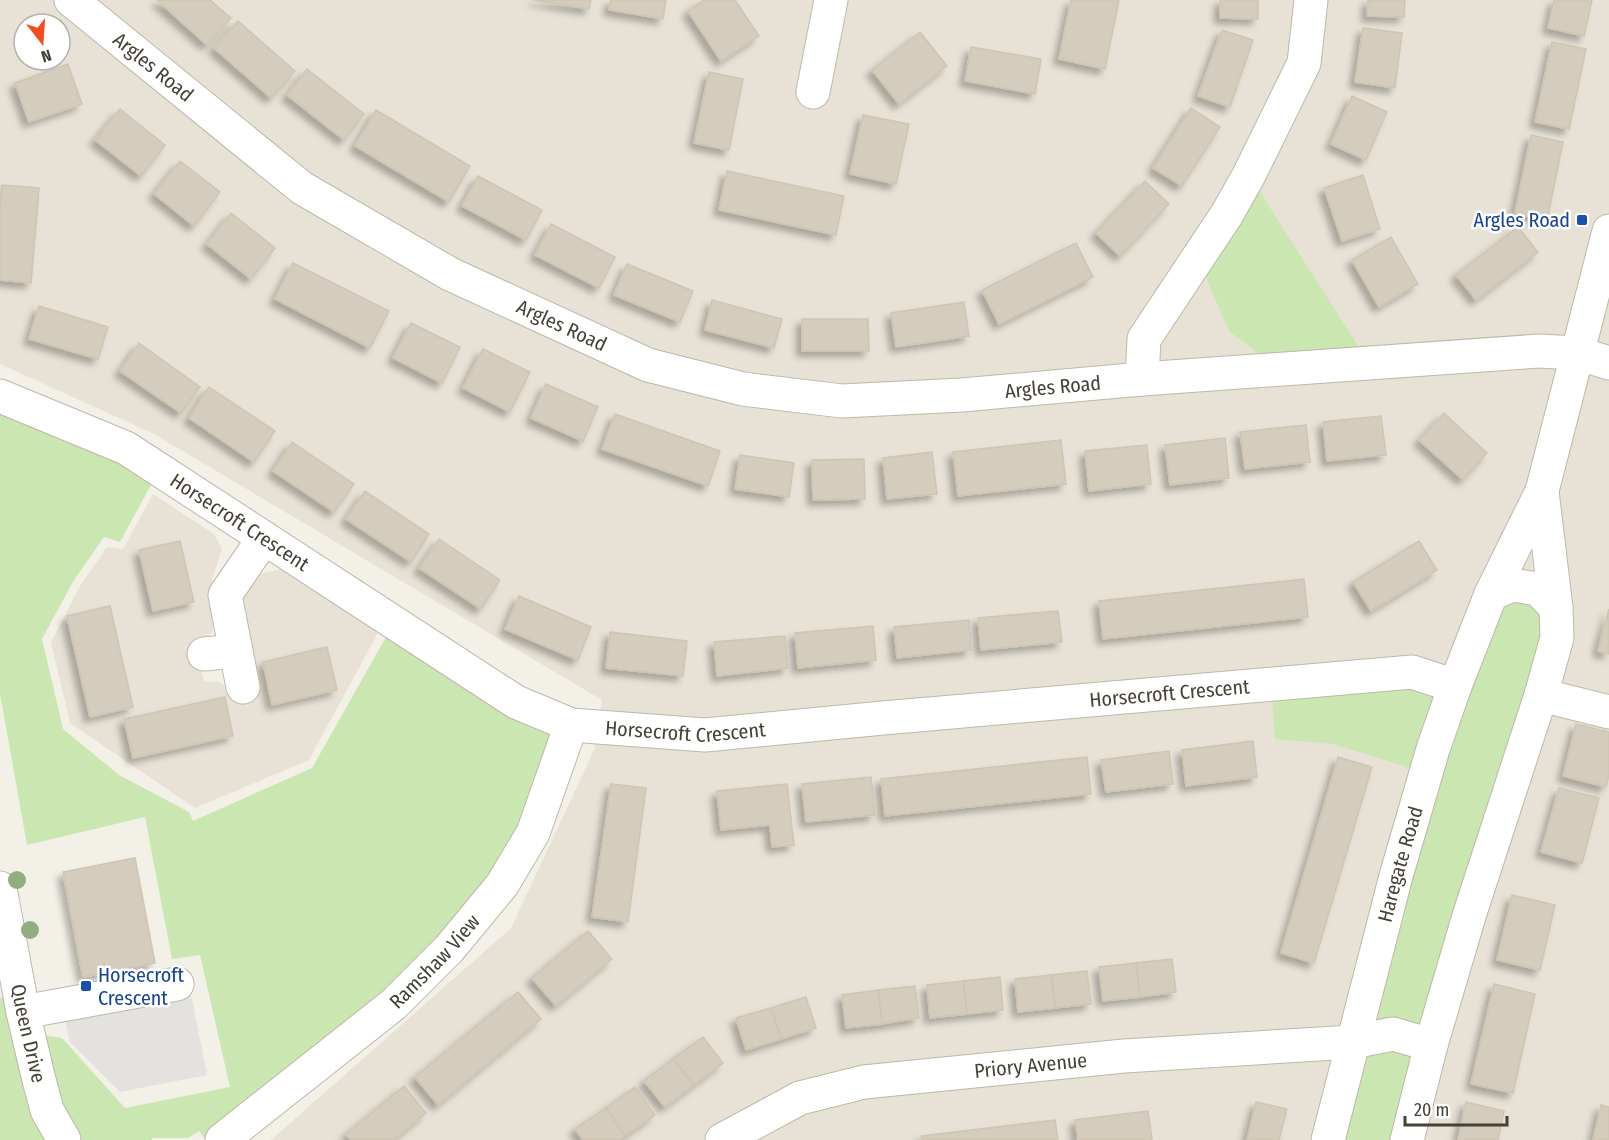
<svg xmlns="http://www.w3.org/2000/svg" width="1609" height="1140" viewBox="0 0 1609 1140" font-family="'Fira Sans Condensed',sans-serif">
	<style>
		.residential { fill: #e7e2d5; fill-rule: evenodd }
		.green { fill: #cae6b1 }
		.parking { fill: #e4e2df }
		.building { fill: #d4ccbc; stroke: #cfc5b0; stroke-width: 1.5; filter: url(#shadow) }
		.lines { fill: none; stroke-linecap: round; stroke-linejoin: round }
		.minor-casing { stroke: #beb8aa; stroke-width: 35 }
		.minor { stroke: #fff; stroke-width: 33 }
		.tree { fill: #92ad80 }
		.transit-dot { fill: #1a4fb4; stroke: #fff; stroke-width: 2 }
		.labels { text-anchor: middle; dominant-baseline: central; stroke-width: 5; stroke-linejoin: round; paint-order: stroke }
		.street-label { font-size: 20px; fill: #464136; stroke: #fff }
		.transit-label { font-size: 20px; fill: #164399; stroke: #fff; text-anchor: end }
	</style>
	<defs>
		<filter id="shadow"><feDropShadow dx="-5.5" dy="5.5" stdDeviation="3" flood-color="#0004"/></filter>
	</defs>
	<rect width="100%" height="100%" fill="#f3f0e7"/>
	<!-- residential -->
	<g class="residential">
		<path d="M 0,0 L 1609,0 L 1609,1140 L 271,1140 L 511,928 L 595,748 L 602,700 L 154,434 L 0,364 ZM 24,24 L 60,24 L 60,60 L 24,60 Z"/>
		<polygon points="153,494 214,534 222,549 212,579 215,585 213,631 195,647 204,681 219,682 226,687 240,609 246,588 260,574 281,569 379,631 309,760 195,808 70,723 51,642 80,586 107,547 123,549"/>
	</g>
	<!-- green -->
	<g class="green">
		<polygon points="1249,175 1369,363 1280,370 1229,331 1207,280 1205,246"/>
		<polygon points="0,396 159,470 120,542 104,537 74,580 42,639 63,729 119,775 189,812 193,821 312,768 394,623 565,742 449,949 206,1140 199,1131 188,1138 153,1138 151,1140 0,1140 0,998 21,995 28,1033 62,1038 125,1108 230,1087 200,955 172,959 145,817 27,845 0,694"/>
		<polygon points="1491,594 1556,608 1407,1140 1328,1140 1427,773 1333,744 1275,739 1271,684 1455,685"/>
	</g>
	<!-- parking -->
	<polygon class="parking" points="187,974 207,1075 120,1092 70,1042 61,999"/>
	<!-- building -->
	<g class="building">
		<polygon points="157,0 210,0 231,18 207,45"/>
		<polygon points="533,0 591,0 589,9"/>
		<polygon points="611,0 666,0 663,19 609,10"/>
		<polygon points="704,0 735,0 759,36 721,61 688,11"/>
		<polygon points="1071,0 1119,0 1105,69 1059,59"/>
		<polygon points="1220,0 1258,0 1258,19 1220,18"/>
		<polygon points="1368,0 1405,0 1404,17 1367,16"/>
		<polygon points="1554,0 1592,0 1584,36 1548,28"/>
		<polygon points="238,21 295,71 271,98 214,48"/>
		<polygon points="1363,28 1402,33 1395,88 1355,82"/>
		<polygon points="1222,30 1253,40 1230,107 1198,96"/>
		<polygon points="920,32 947,66 899,104 872,70"/>
		<polygon points="1552,42 1586,49 1569,129 1535,122"/>
		<polygon points="971,47 1041,59 1035,94 965,81"/>
		<polygon points="68,64 82,104 29,122 15,83"/>
		<polygon points="307,69 364,114 344,140 287,95"/>
		<polygon points="709,72 743,79 729,150 694,143"/>
		<polygon points="1352,96 1387,112 1366,160 1331,144"/>
		<polygon points="1191,108 1220,127 1182,186 1153,168"/>
		<polygon points="120,109 165,145 141,176 95,140"/>
		<polygon points="376,110 470,166 449,202 355,146"/>
		<polygon points="863,115 909,124 896,184 850,174"/>
		<polygon points="1531,135 1563,142 1547,220 1515,213"/>
		<polygon points="180,161 220,192 194,226 154,194"/>
		<polygon points="727,171 844,196 836,235 719,210"/>
		<polygon points="1363,175 1380,229 1342,241 1324,188"/>
		<polygon points="478,176 542,210 526,240 462,206"/>
		<polygon points="1145,181 1169,204 1120,256 1096,233"/>
		<polygon points="2,185 39,188 31,283 0,280 0,211"/>
		<polygon points="231,213 275,248 251,279 207,244"/>
		<polygon points="551,224 615,257 599,288 535,255"/>
		<polygon points="1518,227 1538,252 1476,300 1456,275"/>
		<polygon points="1391,237 1418,284 1379,307 1352,260"/>
		<polygon points="1076,243 1093,277 999,324 982,290"/>
		<polygon points="293,263 389,311 370,348 275,299"/>
		<polygon points="627,264 693,291 680,322 614,295"/>
		<polygon points="712,300 782,319 774,348 705,330"/>
		<polygon points="964,302 969,336 896,347 891,313"/>
		<polygon points="39,306 108,327 98,359 29,339"/>
		<polygon points="802,319 868,319 869,351 802,351"/>
		<polygon points="411,323 460,347 442,383 393,358"/>
		<polygon points="139,343 200,387 181,413 120,371"/>
		<polygon points="483,349 530,372 510,412 463,388"/>
		<polygon points="546,384 598,407 583,441 531,418"/>
		<polygon points="209,387 275,431 254,462 189,418"/>
		<polygon points="1444,413 1487,453 1463,480 1419,440"/>
		<polygon points="615,414 720,451 708,486 602,449"/>
		<polygon points="1381,416 1386,455 1327,461 1323,422"/>
		<polygon points="1306,425 1310,462 1245,469 1240,432"/>
		<polygon points="1225,438 1229,478 1170,485 1165,445"/>
		<polygon points="1061,440 1066,484 958,496 953,452"/>
		<polygon points="292,442 354,484 334,512 273,471"/>
		<polygon points="1147,445 1151,484 1089,491 1085,451"/>
		<polygon points="932,452 937,494 887,499 883,458"/>
		<polygon points="740,455 794,463 789,497 735,489"/>
		<polygon points="864,459 865,499 813,500 812,460"/>
		<polygon points="365,491 429,534 411,562 346,519"/>
		<polygon points="439,539 500,580 481,609 419,568"/>
		<polygon points="180,541 194,602 153,611 139,550"/>
		<polygon points="1419,541 1437,570 1371,611 1353,582"/>
		<polygon points="1304,579 1308,617 1103,639 1099,601"/>
		<polygon points="519,596 591,627 578,660 505,629"/>
		<polygon points="110,606 133,707 90,717 67,616"/>
		<polygon points="1609,609 1609,654 1598,651"/>
		<polygon points="1058,611 1062,642 981,650 978,618"/>
		<polygon points="969,620 971,650 897,658 894,627"/>
		<polygon points="873,626 876,660 798,668 795,633"/>
		<polygon points="610,632 687,641 683,676 606,668"/>
		<polygon points="785,636 788,668 717,676 714,642"/>
		<polygon points="327,647 337,690 272,705 263,662"/>
		<polygon points="225,697 233,736 133,758 124,719"/>
		<polygon points="1576,724 1609,732 1609,775 1606,787 1563,776"/>
		<polygon points="1253,741 1257,777 1186,786 1182,750"/>
		<polygon points="1169,751 1173,784 1106,792 1101,760"/>
		<polygon points="1087,757 1091,794 885,816 881,779"/>
		<polygon points="1338,757 1372,767 1314,963 1281,953"/>
		<polygon points="871,777 875,815 806,822 802,784"/>
		<polygon points="611,784 646,788 628,922 592,917"/>
		<polygon points="787,784 794,845 772,847 770,825 721,830 717,791"/>
		<polygon points="1559,788 1599,798 1582,863 1541,852"/>
		<polygon points="135,858 155,963 83,977 63,872"/>
		<polygon points="1512,895 1555,905 1540,970 1497,960"/>
		<polygon points="588,931 612,959 556,1006 532,978"/>
		<polygon points="1172,959 1176,992 1140,997 1136,963"/>
		<polygon points="1136,963 1140,997 1103,1001 1099,967"/>
		<polygon points="1087,971 1091,1004 1055,1008 1051,975"/>
		<polygon points="1051,975 1055,1008 1018,1012 1015,979"/>
		<polygon points="1000,977 1003,1010 967,1014 963,981"/>
		<polygon points="963,981 967,1014 930,1018 927,985"/>
		<polygon points="1494,984 1535,994 1513,1093 1471,1084"/>
		<polygon points="915,986 919,1018 882,1024 878,990"/>
		<polygon points="878,990 882,1024 846,1028 842,995"/>
		<polygon points="518,992 541,1019 438,1105 415,1077"/>
		<polygon points="806,997 816,1028 781,1039 771,1008"/>
		<polygon points="771,1008 781,1039 746,1050 736,1018"/>
		<polygon points="703,1037 723,1063 694,1085 673,1059"/>
		<polygon points="673,1059 694,1085 665,1107 644,1081"/>
		<polygon points="404,1086 426,1113 394,1140 351,1140 346,1134"/>
		<polygon points="635,1087 655,1115 625,1136 606,1108"/>
		<polygon points="1256,1102 1287,1109 1279,1140 1247,1140"/>
		<polygon points="1466,1102 1504,1111 1498,1140 1458,1140"/>
		<polygon points="1601,1105 1609,1107 1609,1140 1593,1140"/>
		<polygon points="606,1108 625,1136 619,1140 583,1140 575,1129"/>
		<polygon points="1148,1111 1152,1140 1078,1140 1075,1120"/>
		<polygon points="1055,1120 1058,1140 922,1140 922,1136"/>
	</g>
	<g class="lines">
		<!-- minor casing -->
		<g class="minor-casing">
			<g id="minor">
				<path id="s1" d="M 71,0 L 302,188 L 450,274 L 648,365 L 743,389 L 842,401 L 962,395 L 1142,379 L 1539,351 L 1577,353 L 1609,363"/>
				<polyline points="813,92 831,0"/>
				<polyline points="1142,379 1144,339 1227,214 1249,175 1304,63 1311,0"/>
				<path id="s2" d="M 0,396 L 126,448 L 516,702 L 571,725 L 705,735 L 883,718 L 1412,672 L 1455,686"/>
				<polyline points="1491,594 1512,585 1538,589 1556,608"/>
				<polyline points="204,654 236,651"/>
				<polyline points="243,687 225,595 264,538"/>
				<polyline points="1541,695 1609,712"/>
				<path id="s3" d="M 0,888 L 23,1012 L 38,1076 L 47,1110 L 64,1140"/>
				<polyline points="23,1012 177,984"/>
				<path id="s4" d="M 222,1140 L 394,1004 L 449,949 L 502,885 L 533,833 L 571,725"/>
				<path id="s5" d="M 722,1140 L 800,1098 L 864,1082 L 1124,1056 L 1352,1042 L 1393,1034 L 1431,1045"/>
				<path id="s6" d="M 1328,1140 L 1396,876 L 1433,749 L 1455,686 L 1491,594 L 1542,491 L 1609,231"/>
				<polyline points="1407,1140 1431,1045 1469,916 1541,695 1557,638 1556,608 1542,491"/>
			</g>
		</g>
		<!-- minor -->
		<use href="#minor" class="minor"/>
	</g>
	<!-- trees -->
	<g class="tree">
		<circle cx="17" cy="880" r="9"/>
		<circle cx="30" cy="930" r="9"/>
	</g>
	<!-- markers -->
	<g class="transit-dot">
		<rect x="1576" y="214" width="12" height="12" rx="3"/>
		<rect x="80" y="980" width="12" height="12" rx="3"/>
	</g>
	<g class="labels">
		<!-- street labels -->
		<g class="street-label">
			<text stroke="none"><textPath href="#s1" startOffset="106">Argles Road</textPath></text>
			<text stroke="none"><textPath href="#s1" startOffset="592">Argles Road</textPath></text>
			<text stroke="none"><textPath href="#s1" startOffset="1096">Argles Road</textPath></text>
			<text stroke="none"><textPath href="#s2" startOffset="272">Horsecroft Crescent</textPath></text>
			<text stroke="none"><textPath href="#s2" startOffset="1262">Horsecroft Crescent</textPath></text>
			<text stroke="none"><textPath href="#s2" startOffset="776">Horsecroft Crescent</textPath></text>
			<text stroke="none"><textPath href="#s6" startOffset="285">Haregate Road</textPath></text>
			<text stroke="none"><textPath href="#s4" startOffset="278">Ramshaw View</textPath></text>
			<text stroke="none"><textPath href="#s3" startOffset="148">Queen Drive</textPath></text>
			<text stroke="none"><textPath href="#s5" startOffset="322">Priory Avenue</textPath></text>
		</g>
		<!-- transit labels -->
		<g class="transit-label">
			<text x="1570" y="220">Argles Road</text>
			<text x="98" y="975" text-anchor="start">Horsecroft<tspan x="98" dy="23">Crescent</tspan></text>
		</g>
	</g>
	<!-- north arrow -->
	<g transform="translate(42 42) rotate(163)"><circle r="28" fill="#ffffff" stroke="#b5b3af" stroke-width="1.5"/>
	<path d="M0-4.5L10 22L0 15L-10 22Z" fill="#f34d1d"/>
	<text y="-9" font-size="16" font-weight="bold" text-anchor="middle" fill="#464136">N</text>
	</g>
	<!-- scale -->
	<path d="M1405 1116v9h102v-9" fill="none" stroke="#464136" stroke-width="3"/>
	<text x="1414" y="1116" font-size="18" fill="#464136" stroke="#ffffff" stroke-width="4.5" paint-order="stroke">20 m</text>
</svg>
